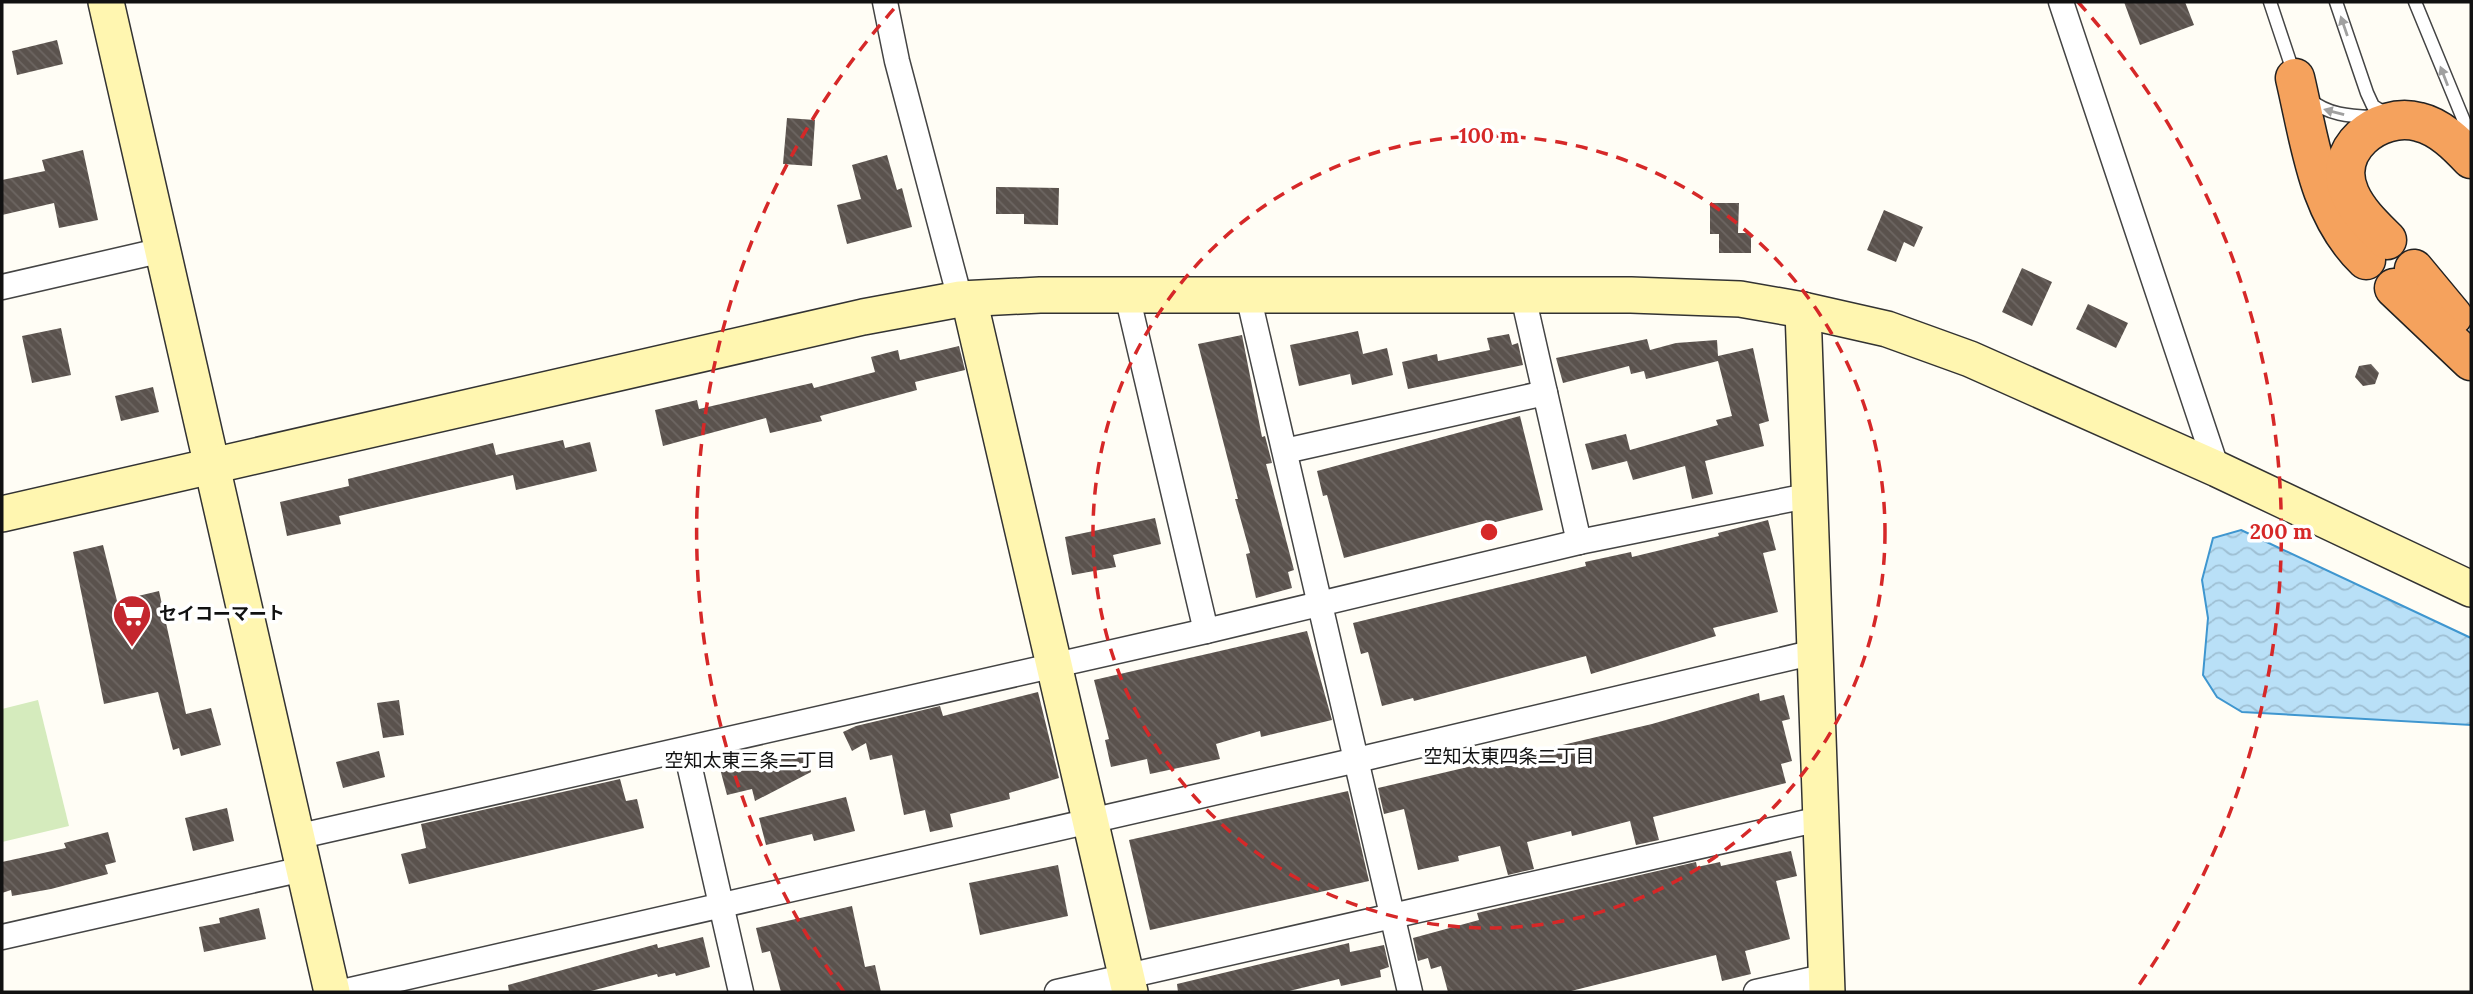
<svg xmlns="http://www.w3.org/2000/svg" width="2473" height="994" font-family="Lora,'Noto Sans JP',serif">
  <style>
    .park { fill: #d5ebbd }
    .water { fill: url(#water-waves); stroke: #3f96cf; stroke-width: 2 }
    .building { fill: url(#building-back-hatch) }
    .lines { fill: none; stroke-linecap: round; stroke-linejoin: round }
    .lane-casing { stroke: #444; stroke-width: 15 }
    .street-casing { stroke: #444; stroke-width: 27 }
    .secondary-casing { stroke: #333; stroke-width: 38 }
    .highway-casing { stroke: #222; stroke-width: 41 }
    .lane { stroke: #fff; stroke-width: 12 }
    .street { stroke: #fff; stroke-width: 24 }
    .secondary { stroke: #fff6b0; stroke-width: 35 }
    .highway { stroke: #f5a25d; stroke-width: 38 }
    .oneway { fill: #a0a0a0 }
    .ring { fill: none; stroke: #d62828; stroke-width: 3.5; stroke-dasharray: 12 9 }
    .labels { text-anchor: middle; stroke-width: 7; stroke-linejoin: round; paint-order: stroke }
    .poi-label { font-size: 18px; font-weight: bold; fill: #111; stroke: #fff; text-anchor: start }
    .neighbourhood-label { font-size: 19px; fill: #111; stroke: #fff }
    .centre { fill: #d62828; stroke: #fff; stroke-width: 3.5 }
    .ring-label { font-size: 21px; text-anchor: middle; font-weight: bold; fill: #d62828; stroke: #fff; stroke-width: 7; stroke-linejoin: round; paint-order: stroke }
  </style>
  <defs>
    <pattern id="water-waves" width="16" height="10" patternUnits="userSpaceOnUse" patternTransform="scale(1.75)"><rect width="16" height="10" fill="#b9e0f7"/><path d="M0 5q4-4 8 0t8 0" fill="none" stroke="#9ebfd3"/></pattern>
    <pattern id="building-back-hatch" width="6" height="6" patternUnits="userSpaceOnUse" patternTransform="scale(1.75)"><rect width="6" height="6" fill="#5a524d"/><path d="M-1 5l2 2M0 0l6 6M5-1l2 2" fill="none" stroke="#6d6662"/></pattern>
  </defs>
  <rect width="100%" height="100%" fill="#fffdf5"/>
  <polygon class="park" points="38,700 69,826 2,842 2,709"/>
  <polygon class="water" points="2241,530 2471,638 2471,725 2242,712 2217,697 2203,675 2208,618 2202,580 2213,538"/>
  <g class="building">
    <polygon points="2124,2 2185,2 2194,25 2140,45"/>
    <polygon points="57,40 63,64 17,75 12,51"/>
    <polygon points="787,118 815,120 812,166 783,164"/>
    <polygon points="83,150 98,220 59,228 54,203 2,215 2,180 45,171 42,160"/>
    <polygon points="887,155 897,190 902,188 912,227 847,244 837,205 861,199 852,165"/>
    <polygon points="996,187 1059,188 1058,225 1024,224 1024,214 996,214"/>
    <polygon points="1710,203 1739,203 1738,233 1751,233 1751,253 1719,253 1719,234 1710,234"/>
    <polygon points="1884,210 1923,227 1914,247 1904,242 1896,262 1867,250"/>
    <polygon points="2022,268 2052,282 2032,326 2002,312"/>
    <polygon points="2088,304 2128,323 2116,348 2076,329"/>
    <polygon points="61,328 71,375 32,383 22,336"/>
    <polygon points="1358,331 1363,354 1387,348 1393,375 1352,385 1350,374 1299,386 1290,345"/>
    <polygon points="1509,334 1512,345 1518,343 1523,365 1408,389 1402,362 1437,354 1438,361 1490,350 1487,338"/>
    <polygon points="1242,335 1262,437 1265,436 1272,463 1266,464 1294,570 1288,572 1292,588 1256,598 1246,554 1250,553 1235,499 1238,499 1198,344"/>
    <polygon points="1647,339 1650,350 1676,343 1717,340 1718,356 1753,348 1769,421 1759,424 1764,446 1705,461 1713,494 1692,499 1685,466 1633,480 1627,461 1592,470 1585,444 1626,434 1630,450 1718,425 1716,420 1732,416 1718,361 1646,379 1644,371 1631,374 1629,366 1563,383 1556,358"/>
    <polygon points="959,346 965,370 915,382 917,390 820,416 822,421 770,433 766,418 663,446 655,410 697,400 699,409 812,383 814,388 875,372 871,357 898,350 900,360"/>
    <polygon points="2371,364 2379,373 2375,384 2363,386 2355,377 2359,366"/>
    <polygon points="153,387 159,412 121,421 115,396"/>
    <polygon points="1520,416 1543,510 1488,524 1487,520 1344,558 1327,495 1323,496 1317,471"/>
    <polygon points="563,440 565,448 590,442 597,471 516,490 513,475 339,516 341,524 287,536 280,502 349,486 348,479 493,443 496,455"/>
    <polygon points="1155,518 1161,544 1113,555 1116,567 1072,575 1065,537"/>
    <polygon points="1768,520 1776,550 1763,553 1778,612 1713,628 1716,636 1591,674 1586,656 1414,701 1413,698 1382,706 1368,652 1361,654 1353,623 1586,566 1585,562 1631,552 1632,557 1719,536 1718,533"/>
    <polygon points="103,545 117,601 159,591 186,714 211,708 221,745 181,756 179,748 173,750 158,692 104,704 73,552"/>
    <polygon points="1307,631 1332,720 1261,737 1260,731 1216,744 1220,759 1150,774 1147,759 1111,767 1105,740 1109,739 1094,680"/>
    <polygon points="1038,692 1059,778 1009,793 1010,799 950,814 953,827 930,832 925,810 904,815 892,755 870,760 866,743 852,751 843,732 856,726 940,706 943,716"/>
    <polygon points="1759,693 1760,701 1784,695 1790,719 1782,721 1792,761 1781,764 1786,783 1653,817 1659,840 1636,845 1630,821 1572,836 1571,831 1527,842 1534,869 1508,875 1500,846 1458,856 1459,861 1418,870 1404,809 1384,814 1378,788 1652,724"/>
    <polygon points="399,700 404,735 383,738 377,703"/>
    <polygon points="379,751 385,777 343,788 336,762"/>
    <polygon points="769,752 771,761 807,753 811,772 755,801 752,789 727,795 719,765"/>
    <polygon points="620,779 626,801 637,799 644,828 409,884 401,854 426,848 421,824"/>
    <polygon points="1348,791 1369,881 1150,930 1129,840"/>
    <polygon points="846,797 855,831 814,841 812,834 766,845 759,818"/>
    <polygon points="227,808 234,841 193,851 185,818"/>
    <polygon points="108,832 116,862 105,865 108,874 51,889 12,896 11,890 2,893 2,862 66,848 64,843"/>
    <polygon points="1791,851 1797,876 1776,881 1790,939 1745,951 1751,974 1722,981 1716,955 1567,992 1448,992 1441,966 1431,969 1428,958 1418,961 1413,938 1479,920 1477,913 1696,862 1697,867 1720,862 1721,866"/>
    <polygon points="1058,865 1068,916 980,935 969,883"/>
    <polygon points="852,906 865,967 875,965 881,992 781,992 770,951 762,953 756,928"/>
    <polygon points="259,908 266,939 204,952 199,927 220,923 219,918"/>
    <polygon points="703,937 710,967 676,976 675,973 658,977 657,974 587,992 509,992 508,985 657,944 658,948"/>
    <polygon points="1349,943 1350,952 1384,945 1389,967 1380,970 1381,977 1341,986 1339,979 1285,992 1178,992 1177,984"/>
  </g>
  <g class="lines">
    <g class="lane-casing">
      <g id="lane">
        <polyline points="2270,2 2294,74"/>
        <polyline points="2336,2 2367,93 2373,106 2388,115"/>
        <polyline points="2415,2 2471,138"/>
        <path d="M2309 99C2328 115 2349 116 2373 117"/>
      </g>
    </g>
    <g class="street-casing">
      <g id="street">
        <polyline points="885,2 897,61 960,299"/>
        <polyline points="2061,2 2217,469"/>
        <polyline points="2,287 163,250"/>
        <polyline points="1127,295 1206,631"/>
        <polyline points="1248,295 1410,992"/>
        <polyline points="1523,296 1579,542"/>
        <polyline points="1285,451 1545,393"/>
        <polyline points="686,751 741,992"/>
        <polyline points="296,837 1206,631 1579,542 1807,496"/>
        <polyline points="2,937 303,869"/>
        <polyline points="342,992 1357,760 1815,652"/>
        <polyline points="1057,992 1820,819"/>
        <polyline points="1756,992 1827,976"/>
      </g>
    </g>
    <g class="secondary-casing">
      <g id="secondary">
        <polyline points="106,2 332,992"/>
        <polyline points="969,299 1130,992"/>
        <polyline points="1803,310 1827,992"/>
        <polyline points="2,514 863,317 960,299 1040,295 1631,295 1740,299 1803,310 1887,329 1970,359 2217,469 2471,589"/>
      </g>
    </g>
    <g class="highway-casing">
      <g id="highway">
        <path d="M2295 78C2310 141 2317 213 2366 260"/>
        <path d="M2387 240C2373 226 2358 212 2350 194 2330 150 2378 111 2419 122 2440 127 2457 144 2471 159"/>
        <polyline points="2414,269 2453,316"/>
        <polyline points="2394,288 2471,361"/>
      </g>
    </g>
    <use href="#lane" class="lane"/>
    <use href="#street" class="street"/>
    <use href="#secondary" class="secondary"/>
    <use href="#highway" class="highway"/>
  </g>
  <defs><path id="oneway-solid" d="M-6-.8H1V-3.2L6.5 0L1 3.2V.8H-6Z" transform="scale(1.75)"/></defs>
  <g class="oneway">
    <use href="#oneway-solid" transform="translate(2344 26) rotate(-109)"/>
    <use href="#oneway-solid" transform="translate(2444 76) rotate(-111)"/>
    <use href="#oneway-solid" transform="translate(2334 112) rotate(-165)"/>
  </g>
  <g class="ring">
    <circle cx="1489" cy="532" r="396"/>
    <path d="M844 992A792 792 0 0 1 900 2M2078 2A792 792 0 0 1 2134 992"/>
  </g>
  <defs>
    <g id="supermarket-pin" transform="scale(2.0125)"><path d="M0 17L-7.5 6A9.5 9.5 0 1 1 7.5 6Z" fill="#c4262e" stroke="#fff"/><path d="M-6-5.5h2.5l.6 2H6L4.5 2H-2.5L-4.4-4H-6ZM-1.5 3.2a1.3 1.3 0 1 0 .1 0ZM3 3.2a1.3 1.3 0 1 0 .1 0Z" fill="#fff"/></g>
  </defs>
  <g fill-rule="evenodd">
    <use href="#supermarket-pin" x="132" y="614"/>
  </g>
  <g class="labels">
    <g class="poi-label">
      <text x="159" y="620">セイコーマート</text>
    </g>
    <g class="neighbourhood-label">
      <text x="1509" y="763">空知太東四条二丁目</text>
      <text x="750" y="767">空知太東三条二丁目</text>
    </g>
  </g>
  <circle cx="1489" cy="532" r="10" class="centre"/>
  <g class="ring-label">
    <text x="1489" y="143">100 m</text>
    <text x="2281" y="539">200 m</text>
  </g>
  <rect width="2473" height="994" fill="none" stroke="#111111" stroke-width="7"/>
</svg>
